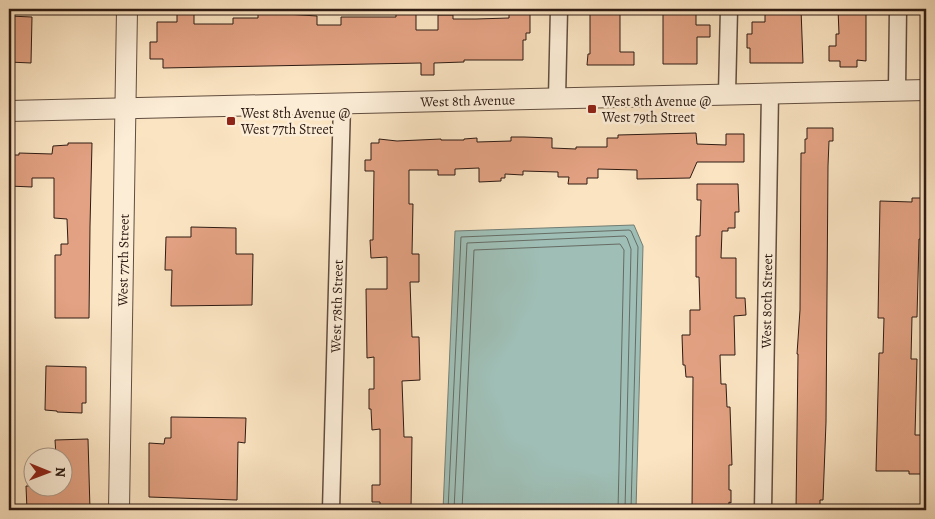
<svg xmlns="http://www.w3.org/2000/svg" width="935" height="519" font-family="Alegreya,serif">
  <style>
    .water { fill: #9fbeb5; stroke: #727d74 }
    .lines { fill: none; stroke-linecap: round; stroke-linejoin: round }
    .shore { stroke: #666c64; stroke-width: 1 }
    .building { fill: #e3a283; stroke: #2e1b13 }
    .minor-casing { stroke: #614d3f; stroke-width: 19 }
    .tertiary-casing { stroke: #614d3f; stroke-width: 22 }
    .minor { stroke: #fcedd7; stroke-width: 16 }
    .tertiary { stroke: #fcedd7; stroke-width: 20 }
    .poi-dot { fill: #8f2418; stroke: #fcedd7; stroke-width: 2 }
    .labels { text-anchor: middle; stroke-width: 5; stroke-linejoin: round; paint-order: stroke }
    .street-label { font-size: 14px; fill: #2e1b13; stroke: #fcedd7 }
    .poi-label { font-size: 14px; fill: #2e1b13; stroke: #fcedd7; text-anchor: start }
  </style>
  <rect width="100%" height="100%" fill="#fbe4c2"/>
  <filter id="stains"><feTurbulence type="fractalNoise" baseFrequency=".004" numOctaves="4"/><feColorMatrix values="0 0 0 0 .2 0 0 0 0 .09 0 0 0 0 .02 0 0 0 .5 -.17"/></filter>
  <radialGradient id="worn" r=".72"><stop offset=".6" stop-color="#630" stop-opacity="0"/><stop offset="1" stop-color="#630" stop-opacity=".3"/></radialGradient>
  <polygon class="water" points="634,225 643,246 636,510 443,510 455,231"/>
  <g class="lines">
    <g class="shore">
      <polyline points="448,510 461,237 629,230 631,231 638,247 631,510"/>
      <polyline points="454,510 467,243 625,236 627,238 631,249 625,510"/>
      <polyline points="462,510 474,250 620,244 624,250 618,510"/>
    </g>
  </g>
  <g class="building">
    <polygon points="590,9 620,9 620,52 634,52 634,65 587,65 588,54 590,54"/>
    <polygon points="663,9 696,9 696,25 710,25 710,37 697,37 697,64 663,64"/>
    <polygon points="765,9 801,9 803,63 750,63 750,48 747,48 747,34 752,34 752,22 765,22"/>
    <polygon points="838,9 866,9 866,61 857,60 857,67 840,67 840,61 829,61 829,46 836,46 836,34 839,34"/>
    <polygon points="396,11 416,11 416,30 438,30 438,15 453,15 453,19 476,19 509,18 509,14 530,14 530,33 526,33 526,40 523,40 523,60 464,60 464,62 434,63 434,75 421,75 421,63 163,68 163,59 150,59 150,42 157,42 157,22 177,22 177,12 194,12 194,24 233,24 233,18 258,18 258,14 286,14 317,16 317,25 341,25 341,17 396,17"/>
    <polygon points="9,16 32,17 31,63 9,62"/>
    <polygon points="807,128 833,128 833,141 829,141 828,166 826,422 823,500 820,500 820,510 796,510 798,354 797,354 800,310 801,153 805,153 805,139 807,139"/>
    <polygon points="696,133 697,144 726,145 726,134 744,134 744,162 697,162 690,178 637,179 637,170 598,169 598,178 587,178 587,184 568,184 569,177 558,177 558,172 523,171 523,175 505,174 505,178 501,178 501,181 479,182 479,168 455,169 455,175 438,175 438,170 409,170 409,204 413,204 412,254 419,254 419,282 410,282 412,337 419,337 420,380 402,381 404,437 412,437 411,510 380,510 380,502 372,502 372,485 380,485 380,429 372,430 371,409 369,409 369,389 374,389 374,357 367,358 366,289 387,289 387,257 371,258 370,240 373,240 374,171 365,171 365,160 371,160 371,143 379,143 379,139 397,141 441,139 441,140 464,140 464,139 477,138 477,142 511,141 511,137 524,137 552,138 552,148 576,149 576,147 607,147 607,138 618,138 618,135"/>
    <polygon points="68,143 92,143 90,226 89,318 55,318 55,255 61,255 61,244 68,244 67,219 54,218 54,178 32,178 32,187 9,186 9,155 19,155 19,153 52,154 53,146 68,145"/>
    <polygon points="697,184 738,184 739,212 735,212 735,228 728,228 728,231 722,231 721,258 736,258 736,298 745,298 746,315 734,316 735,355 720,355 721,384 726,384 727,407 730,407 732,465 729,465 729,490 731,490 731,503 729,502 729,510 692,510 693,377 686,377 685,365 683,365 682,335 690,335 690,310 700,310 699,277 696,277 696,236 700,236 701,200 697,200"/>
    <polygon points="912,198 926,198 926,239 919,239 917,317 912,317 911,359 917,359 915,435 926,435 926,474 909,474 909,471 876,471 879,353 883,353 884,318 878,318 880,201 912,202"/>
    <polygon points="191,227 236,228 236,254 253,254 252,305 171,306 172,270 165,270 166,237 191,237"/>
    <polygon points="46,366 86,367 86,403 82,403 82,413 57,412 57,411 45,410"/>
    <polygon points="171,417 246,418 245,443 238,442 237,500 149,497 149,443 164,444 165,438 171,438"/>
    <polygon points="88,439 90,510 27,510 26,486 62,486 62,456 56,456 55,440"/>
  </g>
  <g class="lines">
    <g class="minor-casing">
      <g id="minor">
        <polyline points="897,90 898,9"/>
        <polyline points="727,94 729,9"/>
        <polyline points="557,98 559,9"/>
        <path id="s1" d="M331 510 342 104"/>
        <path id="s2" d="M763 510 770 93"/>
      </g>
    </g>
    <g class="tertiary-casing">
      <g id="tertiary">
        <path id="s3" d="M9 111 926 90"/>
        <path id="s4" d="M119 510 127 9"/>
      </g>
    </g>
    <use href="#minor" class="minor"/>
    <use href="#tertiary" class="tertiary"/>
  </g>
  <g class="poi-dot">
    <rect x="587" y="104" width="10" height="10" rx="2.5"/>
    <rect x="226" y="116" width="10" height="10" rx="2.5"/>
  </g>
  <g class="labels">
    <g class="street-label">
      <text dy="5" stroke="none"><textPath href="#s3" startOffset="459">West 8th Avenue</textPath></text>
      <text dy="5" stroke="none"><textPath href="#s4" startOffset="250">West 77th Street</textPath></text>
      <text dy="5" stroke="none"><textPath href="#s2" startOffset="209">West 80th Street</textPath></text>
      <text dy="5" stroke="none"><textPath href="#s1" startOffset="204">West 78th Street</textPath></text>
    </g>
    <g class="poi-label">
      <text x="602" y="106">West 8th Avenue @<tspan x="602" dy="16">West 79th Street</tspan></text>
      <text x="241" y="118">West 8th Avenue @<tspan x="241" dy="16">West 77th Street</tspan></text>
    </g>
  </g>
  <rect width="935" height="519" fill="none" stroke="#fbe4c2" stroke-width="30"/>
  <rect x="10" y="10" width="915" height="499" fill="none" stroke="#2e1b13" stroke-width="2.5"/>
  <rect x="15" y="15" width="905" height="489" fill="none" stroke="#2e1b13"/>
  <g transform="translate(48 472) rotate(91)"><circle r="24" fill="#fcedd7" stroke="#aa9989"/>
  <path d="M0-4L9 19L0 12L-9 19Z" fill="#8f2418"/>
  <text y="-8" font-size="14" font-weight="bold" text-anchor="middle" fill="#2e1b13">N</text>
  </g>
  <rect width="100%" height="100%" filter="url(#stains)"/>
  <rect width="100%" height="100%" fill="url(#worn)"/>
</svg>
